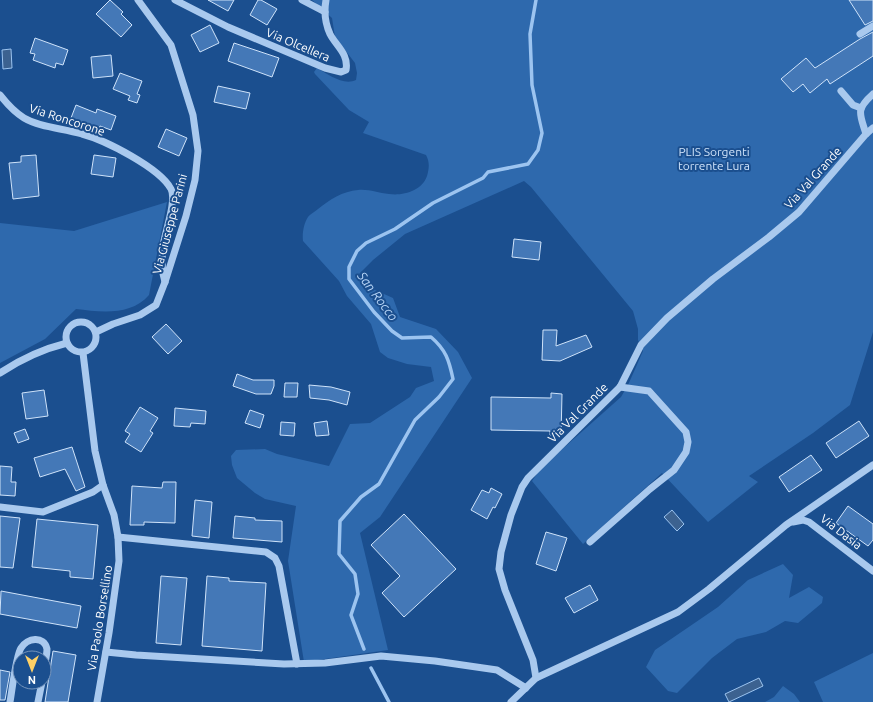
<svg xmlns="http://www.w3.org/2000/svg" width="873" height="702" font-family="Ubuntu,sans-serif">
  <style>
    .green { fill: #2e69ad }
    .water { fill: #3c6290; stroke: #9cc4f0 }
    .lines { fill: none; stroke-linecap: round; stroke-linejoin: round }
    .stream { stroke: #9cc4f0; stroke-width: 3.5 }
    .building { fill: #4478b7; stroke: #cfe3fa }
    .minor { stroke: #a9c9ee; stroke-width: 7 }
    .labels { text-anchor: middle; stroke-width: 4; stroke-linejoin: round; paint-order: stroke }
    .street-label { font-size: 12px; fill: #fff; stroke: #1b4f8f }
    .park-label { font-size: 12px; fill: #cfe3fa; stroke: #1b4f8f }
    .water-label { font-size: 13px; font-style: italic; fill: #b5d3f5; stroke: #1b4f8f }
  </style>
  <rect width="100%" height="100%" fill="#1b4f8f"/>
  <g class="green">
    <path d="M312 0H873V332L850 405 813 433 749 476 758 482 708 522 662 473 583 544 532 481 541 468 621 397 628 385 643 351 638 340V329L633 311 531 187 524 181 405 234 373 260 359 274 366 286 393 298 400 317 436 329 458 352 472 378 380 517 360 533 388 650 304 662 288 561 296 506 265 499 255 493 237 478 232 465 231 456 236 450 265 449 277 454 329 466 350 424 370 423 410 397 416 388 434 381 431 367 407 364 388 358 380 352 371 324 347 296 339 281 303 241C302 233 304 223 308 217 310 214 315 212 318 209 329 200 343 191 358 190 369 189 378 193 389 194 403 196 422 191 427 176 429 169 430 162 426 155L363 133 369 122 349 110 315 74 314 72 317 68C328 74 343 86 356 80L357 73 355 63 335 37 332 18Z"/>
    <path d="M167 202 149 295C131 316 101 312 76 309L45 339 0 363V223L74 231Z"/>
    <polygon points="783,564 793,575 789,598 809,587 823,597 822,603 798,623 785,621 766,632 737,639 712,658 677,693 668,691 646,667 655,650 718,607 748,580"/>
    <polygon points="873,653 873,702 823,702 814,682"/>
    <polygon points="783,686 794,694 800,702 765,702 774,697"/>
  </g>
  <g class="water">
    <polygon points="11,49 12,68 3,69 2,50"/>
    <polygon points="672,510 684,524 677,531 664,517"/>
    <polygon points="759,678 763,686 729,702 725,694"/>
  </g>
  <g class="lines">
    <g class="stream">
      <path d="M364 649 351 615 358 594 355 574 339 554 340 521 361 497 379 484 415 420 439 397 453 379C449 360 446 350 431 337L402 338 392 331 374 312 349 279V267L357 251 366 243 395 229 433 203 483 178 488 172 528 164 538 150 542 133 532 85 530 34 536 0"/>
      <polyline points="371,668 389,702"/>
    </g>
  </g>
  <g class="building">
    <polygon points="110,0 123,12 121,14 132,25 121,37 96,14"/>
    <polygon points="208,0 234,0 228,11"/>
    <polygon points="258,0 261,0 277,9 267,25 250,15"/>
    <polygon points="849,0 873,0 873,21 865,25"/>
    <polygon points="210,25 219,43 200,52 191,35"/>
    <polygon points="873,32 873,56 830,84 827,79 810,93 803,84 793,92 781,79 806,58 815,68 860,39"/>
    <polygon points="35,38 68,50 63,65 56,63 55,68 33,60 35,54 30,53"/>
    <polygon points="234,43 279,58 272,77 228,61"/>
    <polygon points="111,55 113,76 93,78 91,57"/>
    <polygon points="120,73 142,81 137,94 140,95 137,103 128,100 130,96 113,89"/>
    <polygon points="218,86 250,93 246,109 214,102"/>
    <polygon points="76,105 96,113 97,109 116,116 111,130 100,126 99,128 71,118"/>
    <polygon points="166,129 187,138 179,156 158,147"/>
    <polygon points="36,155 39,196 13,199 9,163 21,162 21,156"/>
    <polygon points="94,155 116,158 113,177 91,174"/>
    <polygon points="514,239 541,242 539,260 512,257"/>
    <polygon points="166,324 182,341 168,354 152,337"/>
    <polygon points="543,330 557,330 556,346 586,335 592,347 560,361 542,360"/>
    <polygon points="237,374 253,380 274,380 274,386 271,394 256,394 233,386"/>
    <polygon points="285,383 298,383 297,397 284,397"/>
    <polygon points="309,385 331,387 350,392 347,405 329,400 310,398"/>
    <polygon points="44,390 48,416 26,419 22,393"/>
    <polygon points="551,393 562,394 561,436 550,435 550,431 491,430 491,397 551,398"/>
    <polygon points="140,407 158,418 150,431 153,433 141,452 125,442 130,434 125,431"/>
    <polygon points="175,408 206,411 205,424 191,423 190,427 174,426"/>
    <polygon points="250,410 264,415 260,428 245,423"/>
    <polygon points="327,421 329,435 316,436 314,423"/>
    <polygon points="859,421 869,436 836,458 826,443"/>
    <polygon points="281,422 295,423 294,436 280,435"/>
    <polygon points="25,429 29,439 18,443 14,433"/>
    <polygon points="72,447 85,487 76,491 65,469 40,477 34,458"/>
    <polygon points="811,455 822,470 789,492 779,477"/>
    <polygon points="0,466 12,467 11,482 16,482 15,496 0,495"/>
    <polygon points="163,482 176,482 175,523 144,522 144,525 130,525 132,486 162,488"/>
    <polygon points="491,488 502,494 495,508 493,507 487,519 471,510 482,490 489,493"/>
    <polygon points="195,500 212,502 209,538 192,536"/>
    <polygon points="848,506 873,524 873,540 868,546 836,523"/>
    <polygon points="404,514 456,569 404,617 382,593 400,576 371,545"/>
    <polygon points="0,516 20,518 13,568 0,567"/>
    <polygon points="235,516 255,518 255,520 282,521 282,542 233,538"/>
    <polygon points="37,519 98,525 93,579 70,577 70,571 32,567"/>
    <polygon points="546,532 567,538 556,571 536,564"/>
    <polygon points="161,576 187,578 181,645 156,643"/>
    <polygon points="207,576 229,578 229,581 266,583 262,651 202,646"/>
    <polygon points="590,585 598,600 574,613 565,598"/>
    <polygon points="1,591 81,606 77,628 0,614"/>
    <polygon points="53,651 76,655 68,702 45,702"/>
    <polygon points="0,670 10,672 5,700 0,700"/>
  </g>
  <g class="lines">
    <g class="minor">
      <path d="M175 0 228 27 325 68 341 72 346 70C349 54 336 46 330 34 325 23 324 11 326 0"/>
      <polyline points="302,0 325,12"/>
      <polyline points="860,34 873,26"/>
      <polyline points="841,91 853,105 861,108"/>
      <path d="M0 95C7 104 14 112 24 118 41 128 63 128 82 134 105 140 160 168 171 189 177 200 165 232 163 246 162 258 161 270 165 282"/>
      <path d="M866 134C860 114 855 110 873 94"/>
      <circle cx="81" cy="337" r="15"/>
      <polyline points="96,332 113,324 140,315 156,305 165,282 186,216 195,180 198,151 193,115 171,45 138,0"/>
      <polyline points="83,353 95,451 103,485 114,515 118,537 119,561 109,633 97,702"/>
      <path d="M0 373C21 359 43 349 67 343"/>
      <polyline points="0,507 43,512 93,492 103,485"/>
      <polyline points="793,522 803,520 809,522 873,571"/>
      <polyline points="118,537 266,552 275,558 279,566 297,664"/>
      <polyline points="590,542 650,489 674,470 686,452 688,442 686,432 649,391 620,387"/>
      <polyline points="106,652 136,655 284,664 325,663 381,656 435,661 497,670 526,688"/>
      <polyline points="536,678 533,660 505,590 499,569 501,552 511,515 522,487 528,478 620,387 641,345 667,318 713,279 769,237 799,212 866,134 873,128"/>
      <path d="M10 702C12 691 16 655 21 648 27 638 44 635 47 649 47 655 45 662 44 668"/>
      <polyline points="38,702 42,682"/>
      <polyline points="511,702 536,678 678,612 709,589 786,525 873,465"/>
    </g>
  </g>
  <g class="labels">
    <g class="street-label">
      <text transform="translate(298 45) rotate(23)" y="4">Via Olcellera</text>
      <text transform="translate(67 120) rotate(18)" y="4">Via Roncorone</text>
      <text transform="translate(813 178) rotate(-48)" y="4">Via Val Grande</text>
      <text transform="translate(170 224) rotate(-75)" y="4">Via Giuseppe Parini</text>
      <text transform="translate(578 413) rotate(-45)" y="4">Via Val Grande</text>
      <text transform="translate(841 532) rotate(38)" y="4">Via Dasia</text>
      <text transform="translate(100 618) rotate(-81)" y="4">Via Paolo Borsellino</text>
    </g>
    <g class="park-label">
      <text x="714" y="156">PLIS Sorgenti<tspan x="714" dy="14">torrente Lura</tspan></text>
    </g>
    <g class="water-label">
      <text transform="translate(378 296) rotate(53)" y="5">San Rocco</text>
    </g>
  </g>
  <g transform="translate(32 670) rotate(180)"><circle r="19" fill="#1b4f8f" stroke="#7695bc"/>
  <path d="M0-3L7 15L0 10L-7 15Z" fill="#ffd166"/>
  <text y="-6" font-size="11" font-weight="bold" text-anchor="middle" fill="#ffffff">N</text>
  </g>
</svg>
